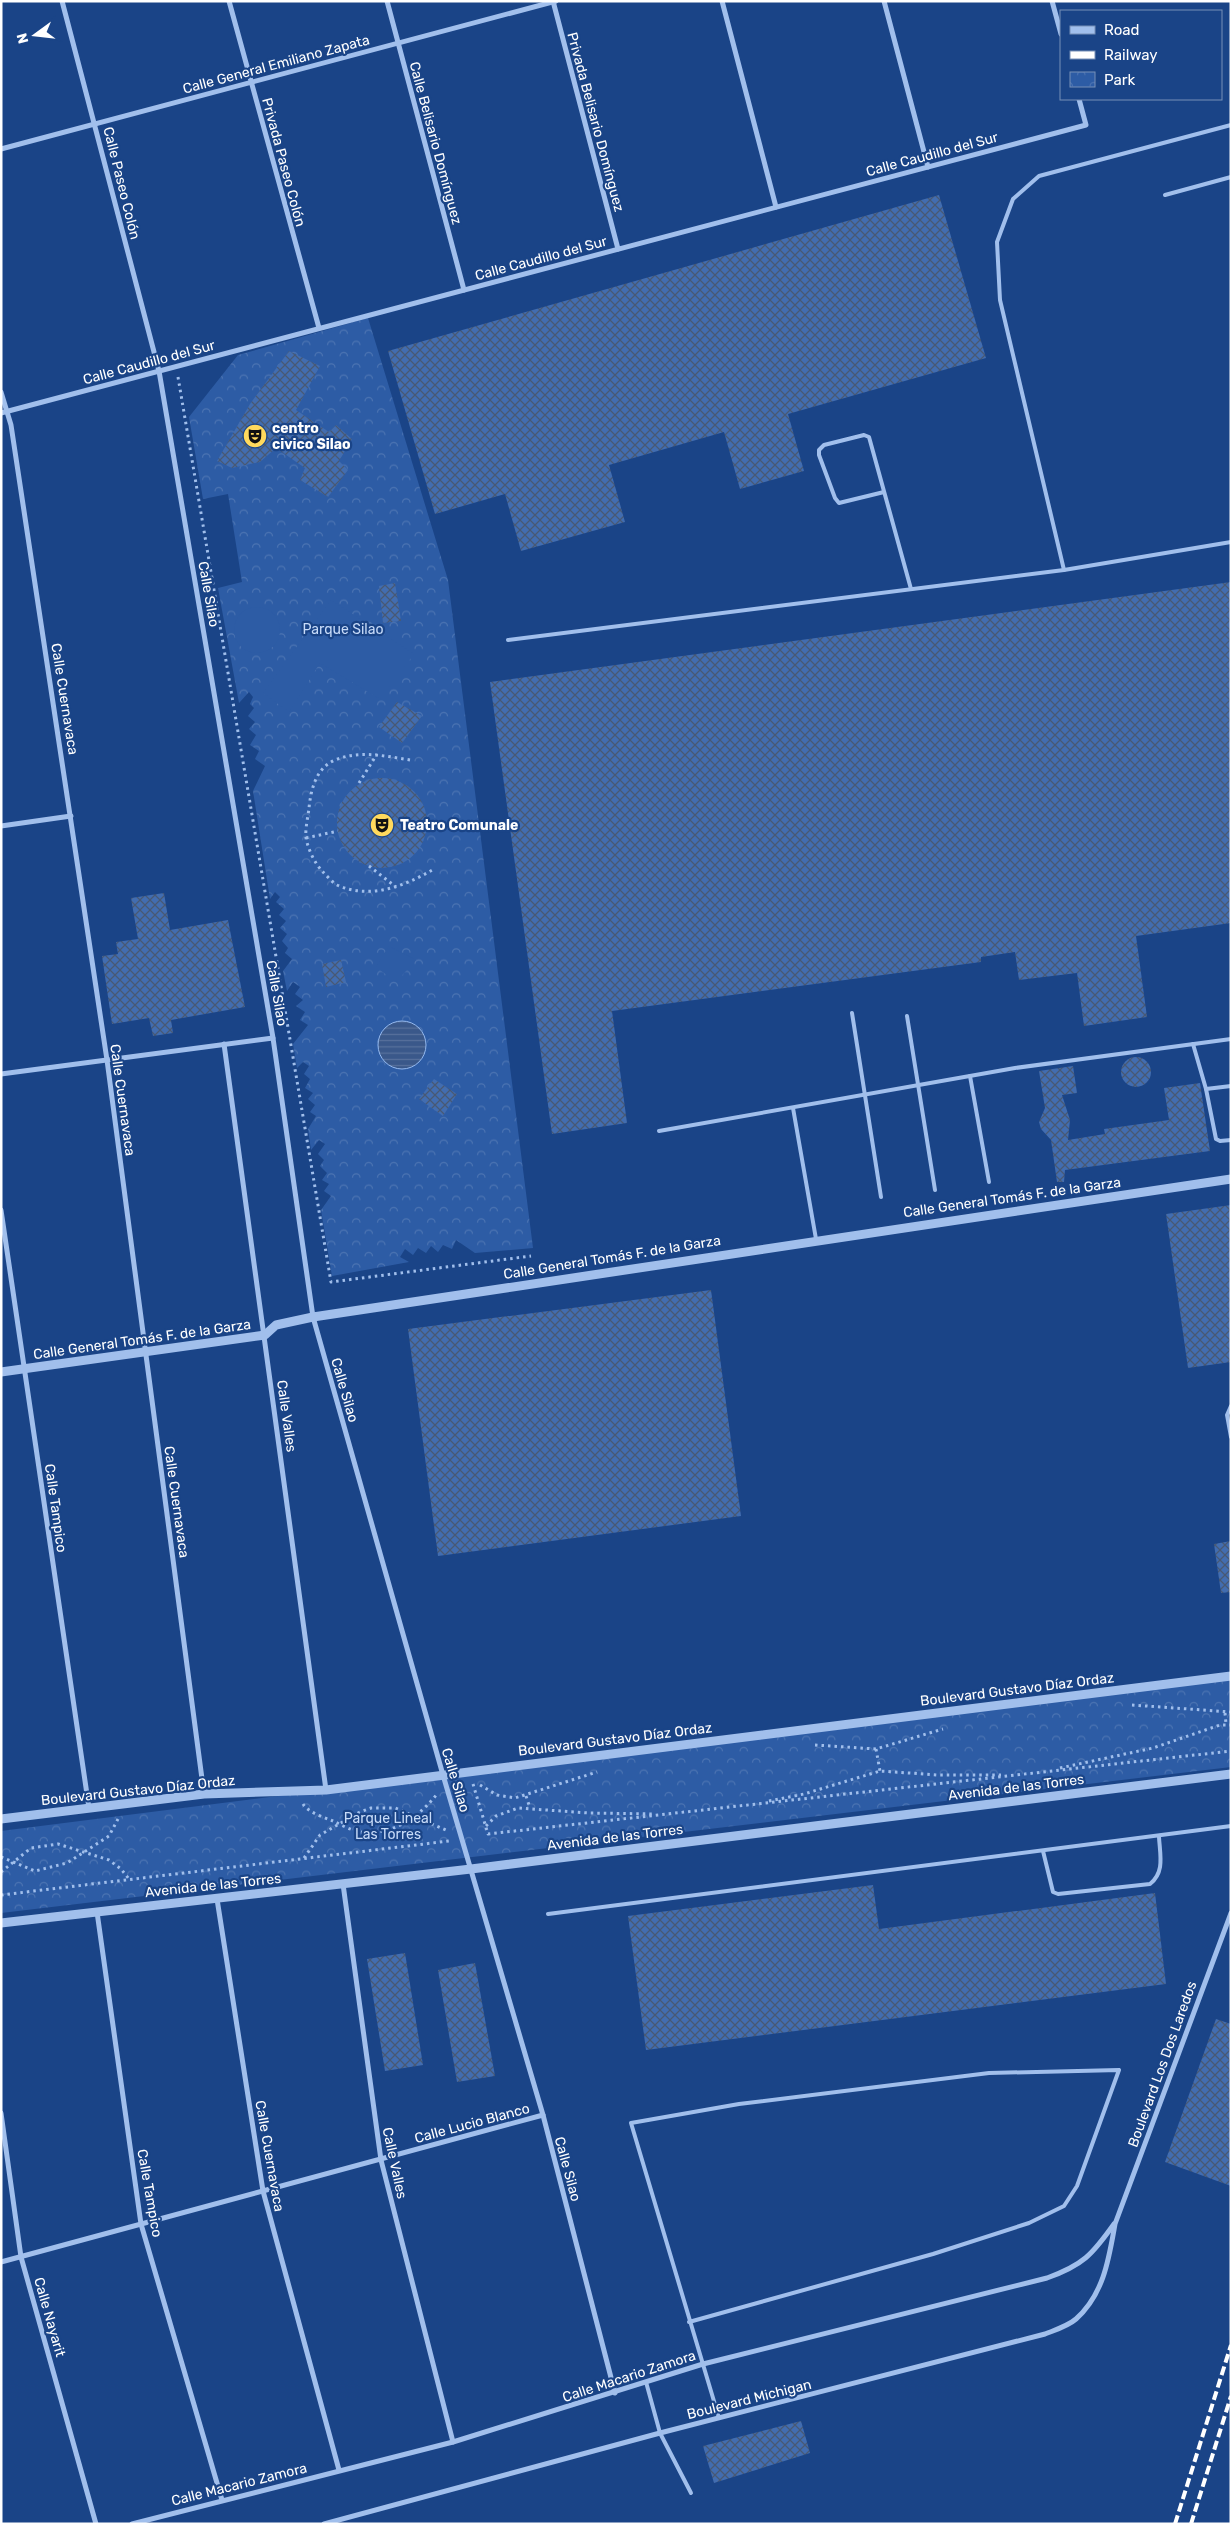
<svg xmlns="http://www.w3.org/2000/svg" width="1232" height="2525" font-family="Rubik,sans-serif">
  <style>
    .park { fill: url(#park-crowns) }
    .garden { fill: #2d5ca5 }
    .water { fill: url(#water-rules); stroke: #94b9ef }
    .building { fill: url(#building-cross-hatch) }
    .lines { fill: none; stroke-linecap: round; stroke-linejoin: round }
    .path { stroke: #a1bfec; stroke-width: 3; stroke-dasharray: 2.5 4; stroke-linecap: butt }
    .service { stroke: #a1bfec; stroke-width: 4 }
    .minor { stroke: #a1bfec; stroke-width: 5 }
    .tertiary { stroke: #a1bfec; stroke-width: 9 }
    .rail { stroke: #fff; stroke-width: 4; stroke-dasharray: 9 4; stroke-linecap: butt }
    .labels { text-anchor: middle; stroke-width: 4.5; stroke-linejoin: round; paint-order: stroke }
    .street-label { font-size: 14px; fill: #fff; stroke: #1a4487 }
    .poi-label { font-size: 14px; font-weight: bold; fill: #fff; stroke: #1a4487; text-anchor: start }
    .park-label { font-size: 14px; fill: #c7dbf9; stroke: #1a4487 }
  </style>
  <defs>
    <pattern id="park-crowns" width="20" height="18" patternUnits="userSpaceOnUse" patternTransform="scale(1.25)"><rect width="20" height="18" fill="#2d5ca5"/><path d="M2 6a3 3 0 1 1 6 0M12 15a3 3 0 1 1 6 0" fill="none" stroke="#4c74b2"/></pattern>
    <pattern id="water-rules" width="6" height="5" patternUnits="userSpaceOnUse" patternTransform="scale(1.25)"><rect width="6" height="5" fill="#3a588a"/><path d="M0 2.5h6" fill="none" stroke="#58719c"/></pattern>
    <pattern id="building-cross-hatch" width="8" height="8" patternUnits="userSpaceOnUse" patternTransform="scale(1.25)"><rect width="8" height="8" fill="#426db0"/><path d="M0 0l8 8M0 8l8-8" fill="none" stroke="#485974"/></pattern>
  </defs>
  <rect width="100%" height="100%" fill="#1a4487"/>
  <g class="park">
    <polygon points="368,318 448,580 533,1248 475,1253 456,1240 452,1249 443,1245 438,1252 431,1246 426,1253 418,1248 413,1255 405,1249 400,1257 409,1262 332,1276 321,1210 331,1196 324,1191 329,1184 322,1180 327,1173 320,1166 324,1160 318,1154 325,1144 319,1140 311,1150 308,1129 316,1116 310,1112 315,1105 308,1099 313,1093 305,1088 310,1079 304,1074 309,1066 303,1062 297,1068 293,1044 308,1025 300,1020 305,1012 296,1006 303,1000 295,994 300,987 293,982 287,991 283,971 292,959 285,953 288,948 282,941 287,934 280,928 286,921 279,915 284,909 276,902 280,897 275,892 270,899 253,791 265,766 255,759 259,751 250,745 256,735 249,729 255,722 248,716 254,708 250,704 253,697 249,692 239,703 218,588 242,582 228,494 203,499 189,417 238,355"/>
    <polygon points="1231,1676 1231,1767 1,1913 1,1831"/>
  </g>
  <g class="garden">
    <polygon points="331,600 414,654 380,699 320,663 289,712 263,693"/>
    <circle cx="257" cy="630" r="23"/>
    <polygon points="389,946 416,960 396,982 376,967"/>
  </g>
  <circle class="water" cx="402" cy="1045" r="24"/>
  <g class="building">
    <polygon points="939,195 986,358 788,414 804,471 740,489 724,432 609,465 625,522 521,551 505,494 435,514 388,351"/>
    <polygon points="289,351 320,366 296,410 329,432 336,425 352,439 339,461 348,470 328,497 300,480 305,468 276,448 260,462 232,468 217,461 250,404"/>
    <polygon points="1231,582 1231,923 1136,936 1147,1017 1084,1026 1077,973 1019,980 1015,952 981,957 981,962 612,1011 627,1123 552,1134 490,682"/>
    <polygon points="395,583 401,621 383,623 379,586"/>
    <polygon points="397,702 422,716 402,743 379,727"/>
    <circle cx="382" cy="823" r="45"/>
    <polygon points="164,893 170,930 228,920 245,1007 171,1020 173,1033 153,1036 149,1018 112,1024 102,956 118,954 116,942 138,939 131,898"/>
    <polygon points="341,960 346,982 326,987 322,964"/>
    <circle cx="1136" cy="1072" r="15"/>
    <polygon points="1073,1066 1077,1093 1062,1095 1070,1120 1068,1140 1105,1134 1104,1129 1169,1120 1164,1088 1200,1083 1210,1151 1065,1170 1064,1182 1057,1182 1051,1140 1041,1129 1039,1122 1045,1108 1039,1071"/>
    <polygon points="434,1079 457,1094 443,1116 419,1099"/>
    <polygon points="1231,1205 1231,1362 1188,1368 1166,1214"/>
    <polygon points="711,1290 741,1516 438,1556 408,1329"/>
    <polygon points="1231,1541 1231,1592 1221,1593 1214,1544"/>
    <polygon points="873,1885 879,1929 1155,1893 1166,1984 646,2050 628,1916"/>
    <polygon points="405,1953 423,2065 385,2071 367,1959"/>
    <polygon points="475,1963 495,2076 457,2082 438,1970"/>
    <polygon points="1216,2019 1231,2024 1231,2186 1165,2162"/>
    <polygon points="801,2421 810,2453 714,2483 703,2446"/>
  </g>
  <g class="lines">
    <g class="path">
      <polyline points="178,377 331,1282 531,1256"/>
      <path d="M410 760C385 756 359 750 335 760 316 768 311 789 309 808 308 817 305 829 306 838 308 849 315 864 323 872 327 876 332 882 337 885 370 900 405 886 434 869"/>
      <polyline points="359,783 377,754"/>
      <polyline points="306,838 338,831"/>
      <polyline points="369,866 396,887"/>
      <polyline points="1132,1705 1231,1712"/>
      <polyline points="1225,1713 1226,1724"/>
      <polyline points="815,1745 876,1749 943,1729"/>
      <polyline points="876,1749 880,1771"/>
      <polyline points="1060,1768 1153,1748 1220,1725 1231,1725"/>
      <polyline points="473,1784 488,1834 1231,1751"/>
      <polyline points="480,1785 497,1795 515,1798 597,1772"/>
      <polyline points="526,1796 530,1808"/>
      <polyline points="769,1801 804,1794 880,1771 938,1775 1001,1775"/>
      <path d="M303 1804C309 1813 323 1817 333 1821 342 1825 352 1831 361 1832 392 1836 419 1817 437 1794"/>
      <polyline points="486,1826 496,1816 518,1808 589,1813 655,1814"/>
      <polyline points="1,1857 35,1871 67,1863 109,1836 118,1819"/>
      <polyline points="304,1858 320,1835 360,1812 371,1808 395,1808 446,1830"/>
      <polyline points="1,1872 31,1848 58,1844 109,1860 121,1869 129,1879"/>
      <polyline points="1,1895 449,1841"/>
    </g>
    <g class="service">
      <polyline points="1165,195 1231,177"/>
      <polyline points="884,492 839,503 835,498 819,455 819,450 824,445 864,435 869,437 911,589"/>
      <polyline points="1064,570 1000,300 997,242 1013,199 1039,176 1231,125"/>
      <polyline points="508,640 1064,570 1231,542"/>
      <polyline points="852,1013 881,1197"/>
      <polyline points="907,1016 935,1190"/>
      <polyline points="1193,1044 1206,1089 1216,1139 1220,1141 1231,1140"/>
      <polyline points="970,1076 989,1182"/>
      <polyline points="1206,1089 1231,1086"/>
      <polyline points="793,1108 816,1239"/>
      <polyline points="659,1131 1015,1068 1231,1039"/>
      <polyline points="1231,1406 1227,1415 1231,1437"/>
      <path d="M1043 1851 1053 1892 1058 1894 1150 1884C1165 1872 1160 1855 1159 1837"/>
      <polyline points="548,1914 1231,1826"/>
      <polyline points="689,2322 933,2254 1029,2223 1064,2206 1077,2186 1119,2070 989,2073 739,2104 631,2123 719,2418"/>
      <polyline points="646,2382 660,2433 691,2493"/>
    </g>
    <g class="minor">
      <polyline points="62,1 159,371 273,1038 313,1317 443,1775 543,2115 615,2393"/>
      <polyline points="229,1 319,328"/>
      <polyline points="387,1 464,290"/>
      <polyline points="553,1 618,249"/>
      <polyline points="722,1 776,207"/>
      <polyline points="884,1 928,167"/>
      <polyline points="1052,1 1061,34"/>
      <polyline points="1,149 556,1"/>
      <polyline points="1,392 11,425 107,1060 204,1794"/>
      <polyline points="1,413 1086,125 1079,99"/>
      <polyline points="1,826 71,816"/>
      <polyline points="224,1044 326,1790"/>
      <polyline points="1,1074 273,1038"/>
      <polyline points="1,1210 89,1808"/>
      <polyline points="343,1884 381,2160 453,2442"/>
      <polyline points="217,1899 263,2191 339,2470"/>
      <polyline points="97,1912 141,2224 222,2500"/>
      <polyline points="1,2113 21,2257 96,2524"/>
      <polyline points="1,2262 543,2115"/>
      <path d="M132 2524 453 2442 703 2364 1047 2278C1083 2265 1092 2255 1114 2224"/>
      <path d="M324 2524 660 2433 1045 2334C1055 2330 1068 2326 1076 2319 1104 2294 1109 2258 1115 2224L1231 1913"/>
    </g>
    <g class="tertiary">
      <polyline points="1,1372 265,1335 276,1325 313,1317 1231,1179"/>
      <polyline points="1,1819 204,1794 326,1790 1231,1676"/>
      <polyline points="1,1923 471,1869 1231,1774"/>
    </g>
    <g class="rail">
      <polyline points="1175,2524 1231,2345"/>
      <polyline points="1191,2524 1231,2396"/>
    </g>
  </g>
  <defs>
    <g id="theatre-disc" transform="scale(1.25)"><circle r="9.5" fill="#ffd95d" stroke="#1a4487"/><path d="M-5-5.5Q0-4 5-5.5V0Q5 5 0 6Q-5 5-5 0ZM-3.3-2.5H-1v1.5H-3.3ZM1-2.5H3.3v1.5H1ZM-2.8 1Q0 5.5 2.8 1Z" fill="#111"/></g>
  </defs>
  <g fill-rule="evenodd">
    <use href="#theatre-disc" x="255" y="436"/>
    <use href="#theatre-disc" x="382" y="825"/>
  </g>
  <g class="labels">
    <g class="street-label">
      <text transform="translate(276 64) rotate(-15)" y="5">Calle General Emiliano Zapata</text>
      <text transform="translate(596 122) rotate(75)" y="5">Privada Belisario Domínguez</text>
      <text transform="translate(436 143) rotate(75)" y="5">Calle Belisario Domínguez</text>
      <text transform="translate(932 154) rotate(-15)" y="5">Calle Caudillo del Sur</text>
      <text transform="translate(284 162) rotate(75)" y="5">Privada Paseo Colón</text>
      <text transform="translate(122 183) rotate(76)" y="5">Calle Paseo Colón</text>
      <text transform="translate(541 258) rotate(-15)" y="5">Calle Caudillo del Sur</text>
      <text transform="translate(149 362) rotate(-15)" y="5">Calle Caudillo del Sur</text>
      <text transform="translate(209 594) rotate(80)" y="5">Calle Silao</text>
      <text transform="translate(65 699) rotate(81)" y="5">Calle Cuernavaca</text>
      <text transform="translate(277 993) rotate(80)" y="5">Calle Silao</text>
      <text transform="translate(123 1100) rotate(82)" y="5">Calle Cuernavaca</text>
      <text transform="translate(1012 1197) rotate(-8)" y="5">Calle General Tomás F. de la Garza</text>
      <text transform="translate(612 1257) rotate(-9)" y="5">Calle General Tomás F. de la Garza</text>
      <text transform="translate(142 1339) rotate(-8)" y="5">Calle General Tomás F. de la Garza</text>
      <text transform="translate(345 1390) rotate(74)" y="5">Calle Silao</text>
      <text transform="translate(287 1416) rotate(82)" y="5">Calle Valles</text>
      <text transform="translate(177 1502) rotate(82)" y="5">Calle Cuernavaca</text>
      <text transform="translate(56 1508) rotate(82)" y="5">Calle Tampico</text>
      <text transform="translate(1017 1689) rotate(-7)" y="5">Boulevard Gustavo Díaz Ordaz</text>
      <text transform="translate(615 1739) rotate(-7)" y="5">Boulevard Gustavo Díaz Ordaz</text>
      <text transform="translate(456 1780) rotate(73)" y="5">Calle Silao</text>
      <text transform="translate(1016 1787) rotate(-7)" y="5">Avenida de las Torres</text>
      <text transform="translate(138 1790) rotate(-6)" y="5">Boulevard Gustavo Díaz Ordaz</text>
      <text transform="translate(615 1837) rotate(-7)" y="5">Avenida de las Torres</text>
      <text transform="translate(213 1885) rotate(-6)" y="5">Avenida de las Torres</text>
      <text transform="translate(1162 2064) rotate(-70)" y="5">Boulevard Los Dos Laredos</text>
      <text transform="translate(472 2123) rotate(-15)" y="5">Calle Lucio Blanco</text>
      <text transform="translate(270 2156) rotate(80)" y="5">Calle Cuernavaca</text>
      <text transform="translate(395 2163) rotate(78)" y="5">Calle Valles</text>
      <text transform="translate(568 2169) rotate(75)" y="5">Calle Silao</text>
      <text transform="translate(150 2193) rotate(80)" y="5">Calle Tampico</text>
      <text transform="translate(50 2317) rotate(74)" y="5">Calle Nayarit</text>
      <text transform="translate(629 2376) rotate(-18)" y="5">Calle Macario Zamora</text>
      <text transform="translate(749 2399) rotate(-14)" y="5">Boulevard Michigan</text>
      <text transform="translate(239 2484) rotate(-14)" y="5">Calle Macario Zamora</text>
    </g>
    <g class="poi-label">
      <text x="272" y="433">centro<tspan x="272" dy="16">civico Silao</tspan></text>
      <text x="400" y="830">Teatro Comunale</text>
    </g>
    <g class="park-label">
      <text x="343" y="634">Parque Silao</text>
      <text x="388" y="1823">Parque Lineal<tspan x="388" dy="16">Las Torres</tspan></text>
    </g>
  </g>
  <rect width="1232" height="2525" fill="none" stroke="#ffffff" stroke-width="5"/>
  <rect x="1060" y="10" width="162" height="90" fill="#1a4487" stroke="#768fb7"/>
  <rect x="1070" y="26" width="25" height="8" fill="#a1bfec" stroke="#768fb7"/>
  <text x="1104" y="35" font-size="15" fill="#ffffff">Road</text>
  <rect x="1070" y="51" width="25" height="8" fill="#ffffff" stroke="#768fb7"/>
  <text x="1104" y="60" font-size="15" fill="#ffffff">Railway</text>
  <rect x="1070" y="72" width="25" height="15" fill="url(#park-crowns)" stroke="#768fb7"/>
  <text x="1104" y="85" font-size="15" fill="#ffffff">Park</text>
  <g transform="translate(35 35) rotate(255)" stroke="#1a4487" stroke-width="4" paint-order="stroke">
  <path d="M0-4L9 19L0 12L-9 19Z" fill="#ffffff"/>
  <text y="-8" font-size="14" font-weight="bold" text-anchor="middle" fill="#ffffff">N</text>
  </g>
</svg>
